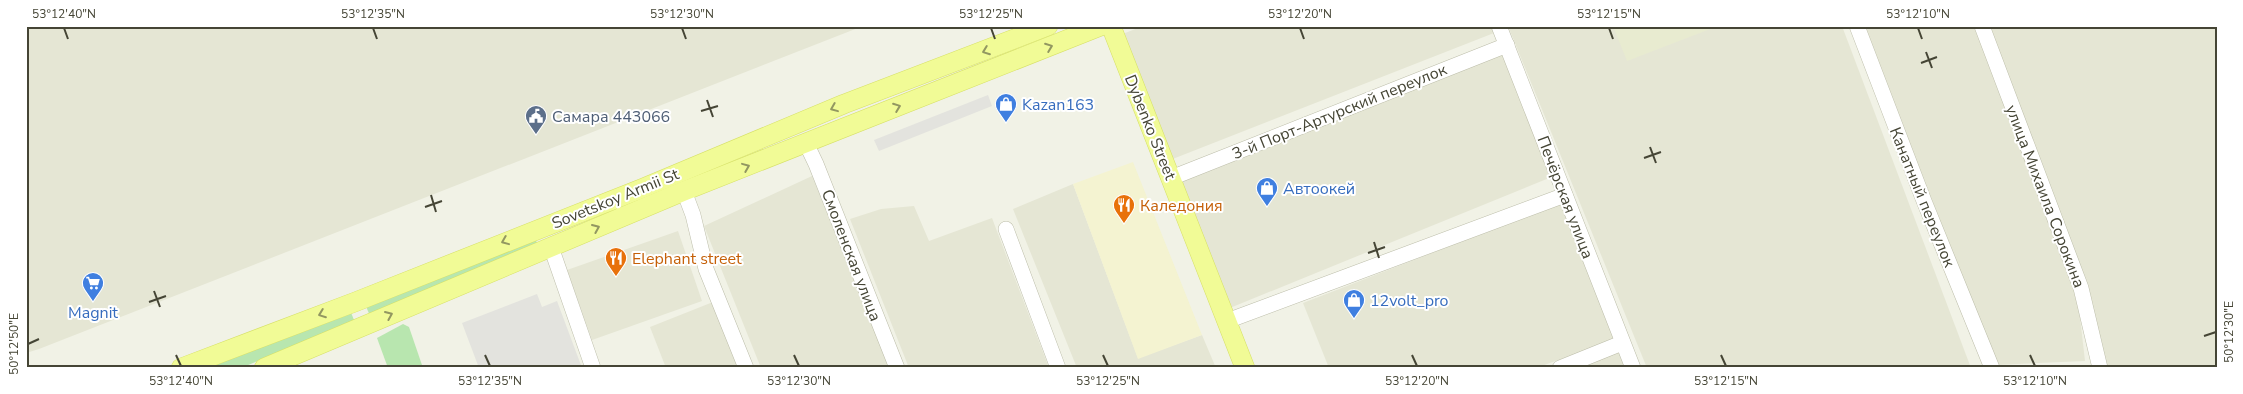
<svg xmlns="http://www.w3.org/2000/svg" width="2243" height="394" font-family="'Nunito Sans',sans-serif">
  <style>
    .residential { fill: #e5e6d4 }
    .commercial { fill: #f4f3d1 }
    .education { fill: #e8ebd0 }
    .green { fill: #b8e6af }
    .parking { fill: #e3e3de }
    .lines { fill: none; stroke-linecap: round; stroke-linejoin: round }
    .minor-casing { stroke: #bcbda9; stroke-width: 16 }
    .major-casing { stroke: #d6e066; stroke-width: 20 }
    .minor { stroke: #fff; stroke-width: 15 }
    .major { stroke: #f1fb96; stroke-width: 19 }
    .oneway { stroke: #929761 }
    .ticks { fill: none; stroke: #454535; stroke-width: 2 }
    .labels { text-anchor: middle; stroke-width: 4; stroke-linejoin: round; paint-order: stroke }
    .shop-label { font-size: 16px; fill: #366cbe; stroke: #fff; text-anchor: start }
    .street-label { font-size: 16px; fill: #454535; stroke: #fff }
    .service-label { font-size: 16px; fill: #4e5e75; stroke: #fff; text-anchor: start }
    .food-label { font-size: 16px; fill: #c56008; stroke: #fff; text-anchor: start }
    .neatline { fill: none; stroke: #454535; stroke-width: 2 }
    .ticks-label { font-size: 12px; text-anchor: middle; fill: #454535 }
  </style>
  <rect width="100%" height="100%" fill="#f1f2e6"/>
  <g class="residential">
    <polygon points="26,26 863,26 39,349 26,353"/>
    <polygon points="1143,26 1491,26 1494,33 1165,162 1115,37"/>
    <polygon points="1508,26 1842,26 1971,368 1647,368"/>
    <polygon points="1865,26 1978,26 2077,291 2085,361 1995,365"/>
    <polygon points="1986,26 2217,26 2217,368 2104,368"/>
    <polygon points="1506,53 1554,176 1225,310 1176,184"/>
    <polygon points="812,176 890,368 761,368 704,226"/>
    <polygon points="1073,184 1138,358 1202,335 1216,368 1077,368 1013,209"/>
    <polygon points="1561,203 1614,340 1536,368 1329,368 1303,303"/>
    <polygon points="914,206 929,241 992,218 1049,368 909,368 850,219 881,209"/>
    <polygon points="678,231 702,301 592,340 567,270"/>
    <polygon points="713,302 739,368 666,368 650,327"/>
    <polygon points="1619,351 1626,368 1578,368"/>
  </g>
  <polygon class="commercial" points="1133,162 1202,335 1138,359 1073,184"/>
  <polygon class="education" points="1613,26 1718,26 1627,61"/>
  <g class="green">
    <polygon points="532,232 538,245 370,316 363,299"/>
    <polygon points="348,305 354,320 241,368 214,368 212,362"/>
    <polygon points="403,324 409,327 423,368 388,368 377,338"/>
  </g>
  <g class="parking">
    <polygon points="988,95 992,106 879,151 874,140"/>
    <polygon points="537,294 542,307 557,301 582,368 479,368 462,323"/>
  </g>
  <g class="lines">
    <g class="minor-casing">
      <g id="minor">
        <polyline points="1499,26 1633,368"/>
        <polyline points="1857,26 1924,201 1992,368"/>
        <polyline points="1982,26 2081,288 2100,368"/>
        <polyline points="806,143 816,164 897,368"/>
        <polyline points="1171,178 1507,45"/>
        <polyline points="684,191 693,215 706,269 746,368"/>
        <polyline points="1006,229 1058,368"/>
        <polyline points="551,247 593,368"/>
        <polyline points="1227,321 1565,195"/>
        <polyline points="1560,368 1622,343"/>
      </g>
    </g>
    <g class="major-casing">
      <g id="major">
        <polyline points="1111,26 1245,368"/>
        <polyline points="181,368 355,302 643,188 844,104 1048,26"/>
        <polyline points="264,368 684,191 1101,26"/>
      </g>
    </g>
    <use href="#minor" class="minor"/>
    <use href="#major" class="major"/>
  </g>
  <defs><path id="oneway-chevron" d="M-2-3.5L2.5 0L-2 3.5" fill="none" stroke-width="1.6" stroke-linecap="round" stroke-linejoin="round" transform="scale(1.25)"/></defs>
  <g class="oneway">
    <use href="#oneway-chevron" transform="translate(1049 47) rotate(-21)"/>
    <use href="#oneway-chevron" transform="translate(986 51) rotate(159)"/>
    <use href="#oneway-chevron" transform="translate(897 107) rotate(-21)"/>
    <use href="#oneway-chevron" transform="translate(834 108) rotate(158)"/>
    <use href="#oneway-chevron" transform="translate(746 167) rotate(-22)"/>
    <use href="#oneway-chevron" transform="translate(596 228) rotate(-23)"/>
    <use href="#oneway-chevron" transform="translate(505 241) rotate(158)"/>
    <use href="#oneway-chevron" transform="translate(322 314) rotate(159)"/>
    <use href="#oneway-chevron" transform="translate(389 315) rotate(-23)"/>
  </g>
  <path class="ticks" d="M64 28 68 39M373 28 377 39M682 28 686 39M991 28 995 39M1300 28 1304 39M1609 28 1613 39M1918 28 1922 39M1926 52 1932 68M1921 63 1937 57M707 100 713 117M701 111 718 106M1650 147 1656 163M1644 158 1661 152M431 195 436 212M425 207 442 201M1374 242 1379 258M1368 253 1385 247M154 291 160 307M149 302 166 296M2204 336 2216 332M28 344 39 339M176 355 181 366M485 355 490 366M794 355 799 366M1103 355 1108 366M1412 355 1417 366M1721 355 1726 366M2030 355 2035 366"/>
  <defs>
    <g id="shop-pin" transform="scale(1.125)"><path d="M0 17L-7.5 6A9.5 9.5 0 1 1 7.5 6Z" fill="#3f7fe0" stroke="#fff"/><path d="M-5-2.5h2.3a2.7 3.5 0 0 1 5.4 0H5L5.5 6h-11ZM-1.5-2.5h3a1.5 2.3 0 0 0-3 0Z" fill="#fff"/></g>
    <g id="civic-pin" transform="scale(1.125)"><path d="M0 17L-7.5 6A9.5 9.5 0 1 1 7.5 6Z" fill="#5c6f8a" stroke="#fff"/><path d="M-.6-6.5H3V-4.5H.6V-3L4-1V1h2V6H-6V1h2V-1L-.6-3ZM-1.2 2.5V6h2.4V2.5Z" fill="#fff"/></g>
    <g id="restaurant-pin" transform="scale(1.125)"><path d="M0 17L-7.5 6A9.5 9.5 0 1 1 7.5 6Z" fill="#e8710a" stroke="#fff"/><path d="M-5-6h1v4h1v-4h1v4h1v-4h1v5L-1.5 .5V6h-2V.5L-5-1ZM5-6V6H3V1.5H1.5Q1.5-4 5-6Z" fill="#fff"/></g>
    <g id="supermarket-pin" transform="scale(1.125)"><path d="M0 17L-7.5 6A9.5 9.5 0 1 1 7.5 6Z" fill="#3f7fe0" stroke="#fff"/><path d="M-6-5.5h2.5l.6 2H6L4.5 2H-2.5L-4.4-4H-6ZM-1.5 3.2a1.3 1.3 0 1 0 .1 0ZM3 3.2a1.3 1.3 0 1 0 .1 0Z" fill="#fff"/></g>
  </defs>
  <g fill-rule="evenodd">
    <use href="#shop-pin" x="1006" y="104"/>
    <use href="#civic-pin" x="536" y="116"/>
    <use href="#shop-pin" x="1267" y="188"/>
    <use href="#restaurant-pin" x="1124" y="205"/>
    <use href="#restaurant-pin" x="616" y="258"/>
    <use href="#supermarket-pin" x="93" y="283"/>
    <use href="#shop-pin" x="1354" y="300"/>
  </g>
  <g class="labels">
    <g class="shop-label">
      <text x="1022" y="110">Kazan163</text>
      <text x="1283" y="194">Автоокей</text>
      <text x="1370" y="306">12volt_pro</text>
      <text x="93" y="318" text-anchor="middle">Magnit</text>
    </g>
    <g class="street-label">
      <text transform="translate(1339 111) rotate(-22)" y="6">3-й Порт-Артурский переулок</text>
      <text transform="translate(1151 127) rotate(68)" y="6">Dybenko Street</text>
      <text transform="translate(2046 196) rotate(69)" y="6">улица Михаила Сорокина</text>
      <text transform="translate(1566 197) rotate(69)" y="6">Печёрская улица</text>
      <text transform="translate(1923 197) rotate(68)" y="6">Канатный переулок</text>
      <text transform="translate(615 198) rotate(-22)" y="6">Sovetskoy Armii St</text>
      <text transform="translate(852 255) rotate(69)" y="6">Смоленская улица</text>
    </g>
    <g class="service-label">
      <text x="552" y="122">Самара 443066</text>
    </g>
    <g class="food-label">
      <text x="1140" y="211">Каледония</text>
      <text x="632" y="264">Elephant street</text>
    </g>
  </g>
  <rect width="2243" height="394" fill="none" stroke="#ffffff" stroke-width="55"/>
  <rect x="28" y="28" width="2188" height="338" class="neatline"/>
  <g class="ticks-label">
    <text x="64" y="18">53°12'40"N</text>
    <text x="373" y="18">53°12'35"N</text>
    <text x="682" y="18">53°12'30"N</text>
    <text x="991" y="18">53°12'25"N</text>
    <text x="1300" y="18">53°12'20"N</text>
    <text x="1609" y="18">53°12'15"N</text>
    <text x="1918" y="18">53°12'10"N</text>
    <text transform="translate(2229 332) rotate(-90)" y="4">50°12'30"E</text>
    <text transform="translate(14 344) rotate(-90)" y="4">50°12'50"E</text>
    <text x="181" y="385">53°12'40"N</text>
    <text x="490" y="385">53°12'35"N</text>
    <text x="799" y="385">53°12'30"N</text>
    <text x="1108" y="385">53°12'25"N</text>
    <text x="1417" y="385">53°12'20"N</text>
    <text x="1726" y="385">53°12'15"N</text>
    <text x="2035" y="385">53°12'10"N</text>
  </g>
</svg>
